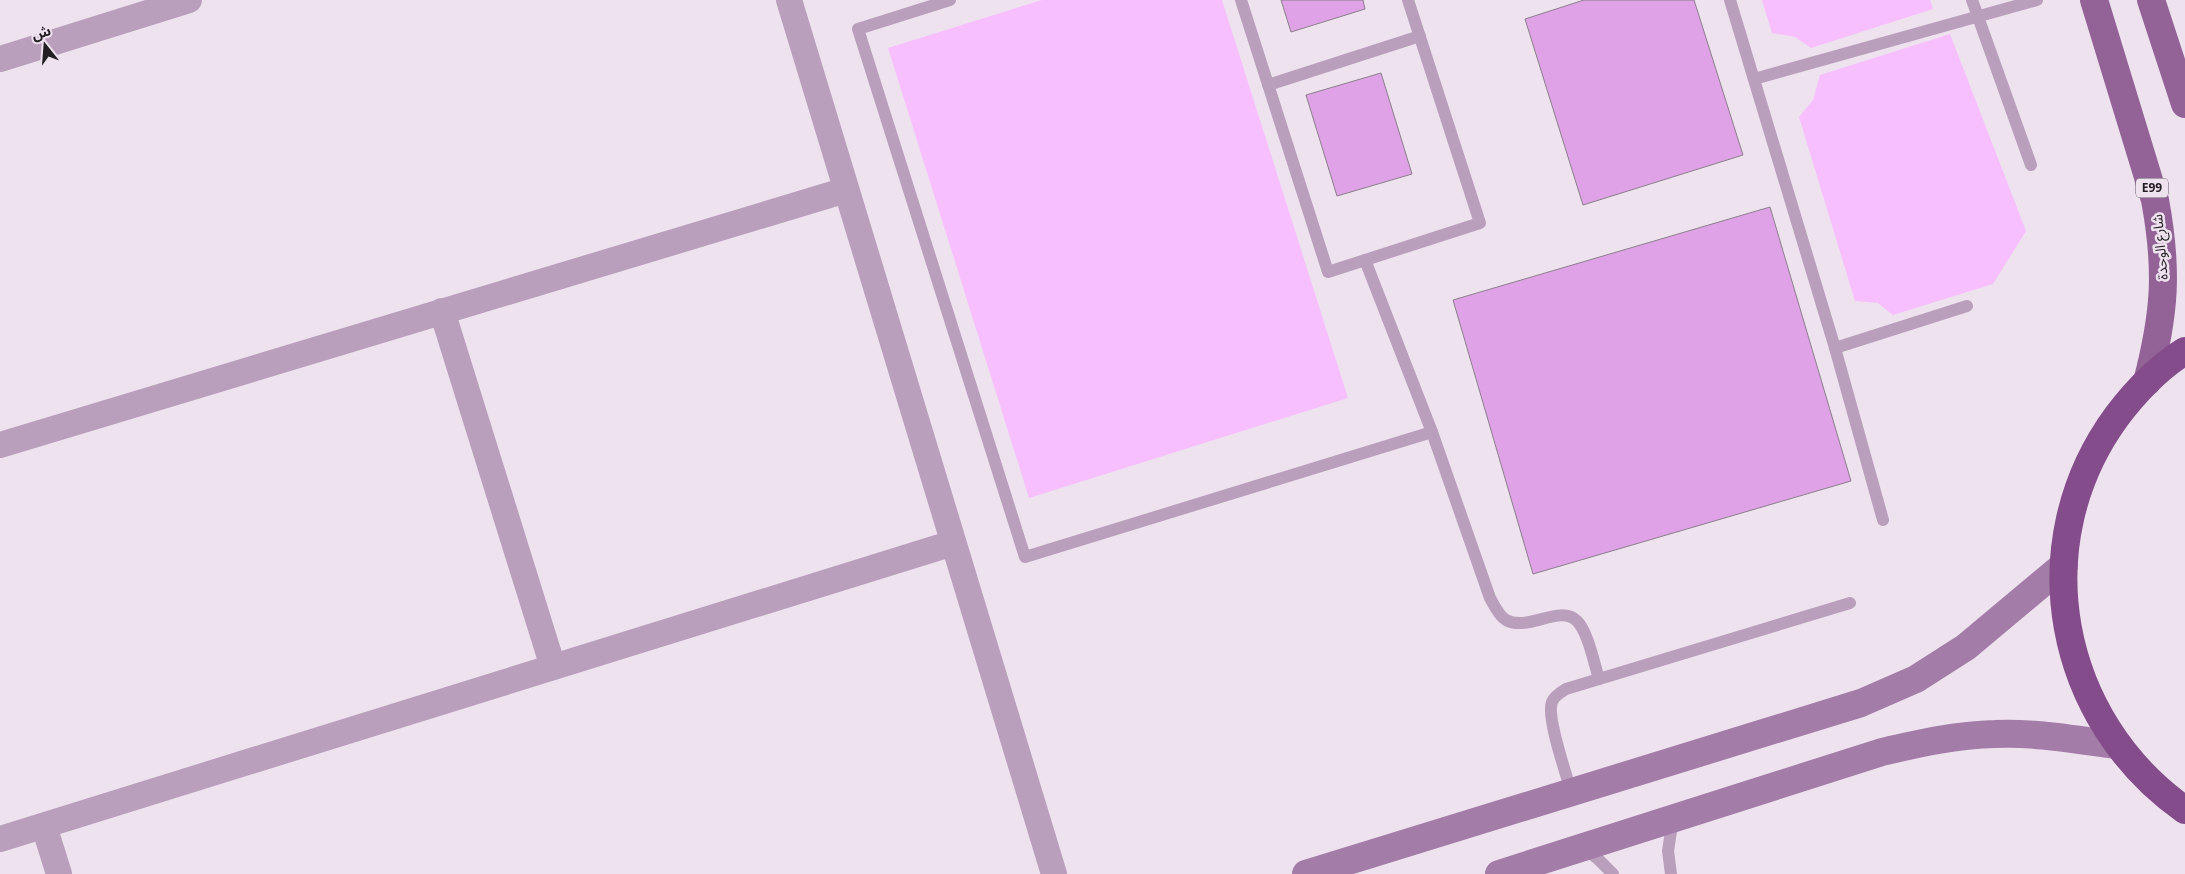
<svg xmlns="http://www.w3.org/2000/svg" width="2185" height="874" font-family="Georgia,'Noto Sans Arabic',serif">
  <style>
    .green { fill: #f7bffd }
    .building { fill: #dfa2e6; stroke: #8a7f8b }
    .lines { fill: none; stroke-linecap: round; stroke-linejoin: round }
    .lane { stroke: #ba9fbd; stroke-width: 12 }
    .street { stroke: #ba9fbd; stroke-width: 26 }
    .secondary { stroke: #a37ca8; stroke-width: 28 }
    .primary { stroke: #936398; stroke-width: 28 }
    .highway { stroke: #844c8a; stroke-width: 28 }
    .labels { text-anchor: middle; stroke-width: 5; stroke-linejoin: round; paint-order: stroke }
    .shield { fill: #eee2ef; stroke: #605960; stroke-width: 1 }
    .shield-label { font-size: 12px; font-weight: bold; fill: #231e23 }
    .street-label { font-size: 14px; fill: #231e23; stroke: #eee2ef }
  </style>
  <rect width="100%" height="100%" fill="#eee2ef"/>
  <g class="green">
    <polygon points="1042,0 1222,0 1348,398 1029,498 888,48"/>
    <polygon points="1762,0 1930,0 1933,9 1811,48 1795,37 1772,33"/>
    <polygon points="1950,34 2026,231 1993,284 1893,315 1878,303 1855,301 1799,117 1813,100 1820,75"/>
  </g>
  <g class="building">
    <polygon points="1281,0 1363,0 1365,9 1291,32"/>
    <polygon points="1584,0 1694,0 1743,155 1583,205 1525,19"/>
    <polygon points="1381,73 1412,174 1337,196 1306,95"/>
    <polygon points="1770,207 1851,481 1533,574 1453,300"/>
  </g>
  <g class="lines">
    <g class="lane">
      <path d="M950 0 858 29 1025 557 1432 432 1490 598C1494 605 1499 616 1506 620 1528 632 1560 604 1577 621 1588 632 1594 663 1599 679"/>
      <polyline points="1241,0 1328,272 1480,223 1408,0"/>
      <polyline points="1730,0 1835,348"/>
      <polyline points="1972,0 2031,165"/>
      <polyline points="1754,79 2037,0"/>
      <polyline points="1268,85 1420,36"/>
      <polyline points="1365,260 1432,432"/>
      <polyline points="1883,520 1835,348 1967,306"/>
      <path d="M1571 791C1566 773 1546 717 1552 702 1554 696 1561 692 1566 689L1850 603"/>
      <polyline points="1583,848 1597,858 1613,874"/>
      <polyline points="1671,874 1668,851 1673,818"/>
    </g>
    <g class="street">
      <polyline points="789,0 1054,874"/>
      <polyline points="0,59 189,0"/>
      <polyline points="442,311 553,667"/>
      <polyline points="0,445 846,190"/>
      <polyline points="44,826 59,874"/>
      <polyline points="0,839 953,543"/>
    </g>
    <g class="secondary">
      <polyline points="1306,874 1861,703 1916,679 1966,647 2064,565"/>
      <path d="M1499 874 1882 752C1920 743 1956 735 1995 734 2035 732 2077 740 2116 745"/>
    </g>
    <g class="primary">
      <path d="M2094 0 2155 200C2168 270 2165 313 2147 382"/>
      <polyline points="2151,0 2185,104"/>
    </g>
    <path class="highway" d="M2185 351C2159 367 2136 391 2117 416 2023 544 2057 720 2185 810"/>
  </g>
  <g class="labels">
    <rect class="shield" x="2136" y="178.5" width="32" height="19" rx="4"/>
    <g class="shield-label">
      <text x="2152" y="192">E99</text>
    </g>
    <g class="street-label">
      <text transform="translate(2160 247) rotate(-95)" y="5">شارع الوحدة</text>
    </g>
  </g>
  <g transform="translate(45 45) rotate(343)" stroke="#eee2ef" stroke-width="4" paint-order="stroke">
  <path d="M0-4L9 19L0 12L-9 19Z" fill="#231e23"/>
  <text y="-8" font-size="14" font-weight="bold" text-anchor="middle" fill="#231e23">ش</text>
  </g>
</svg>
